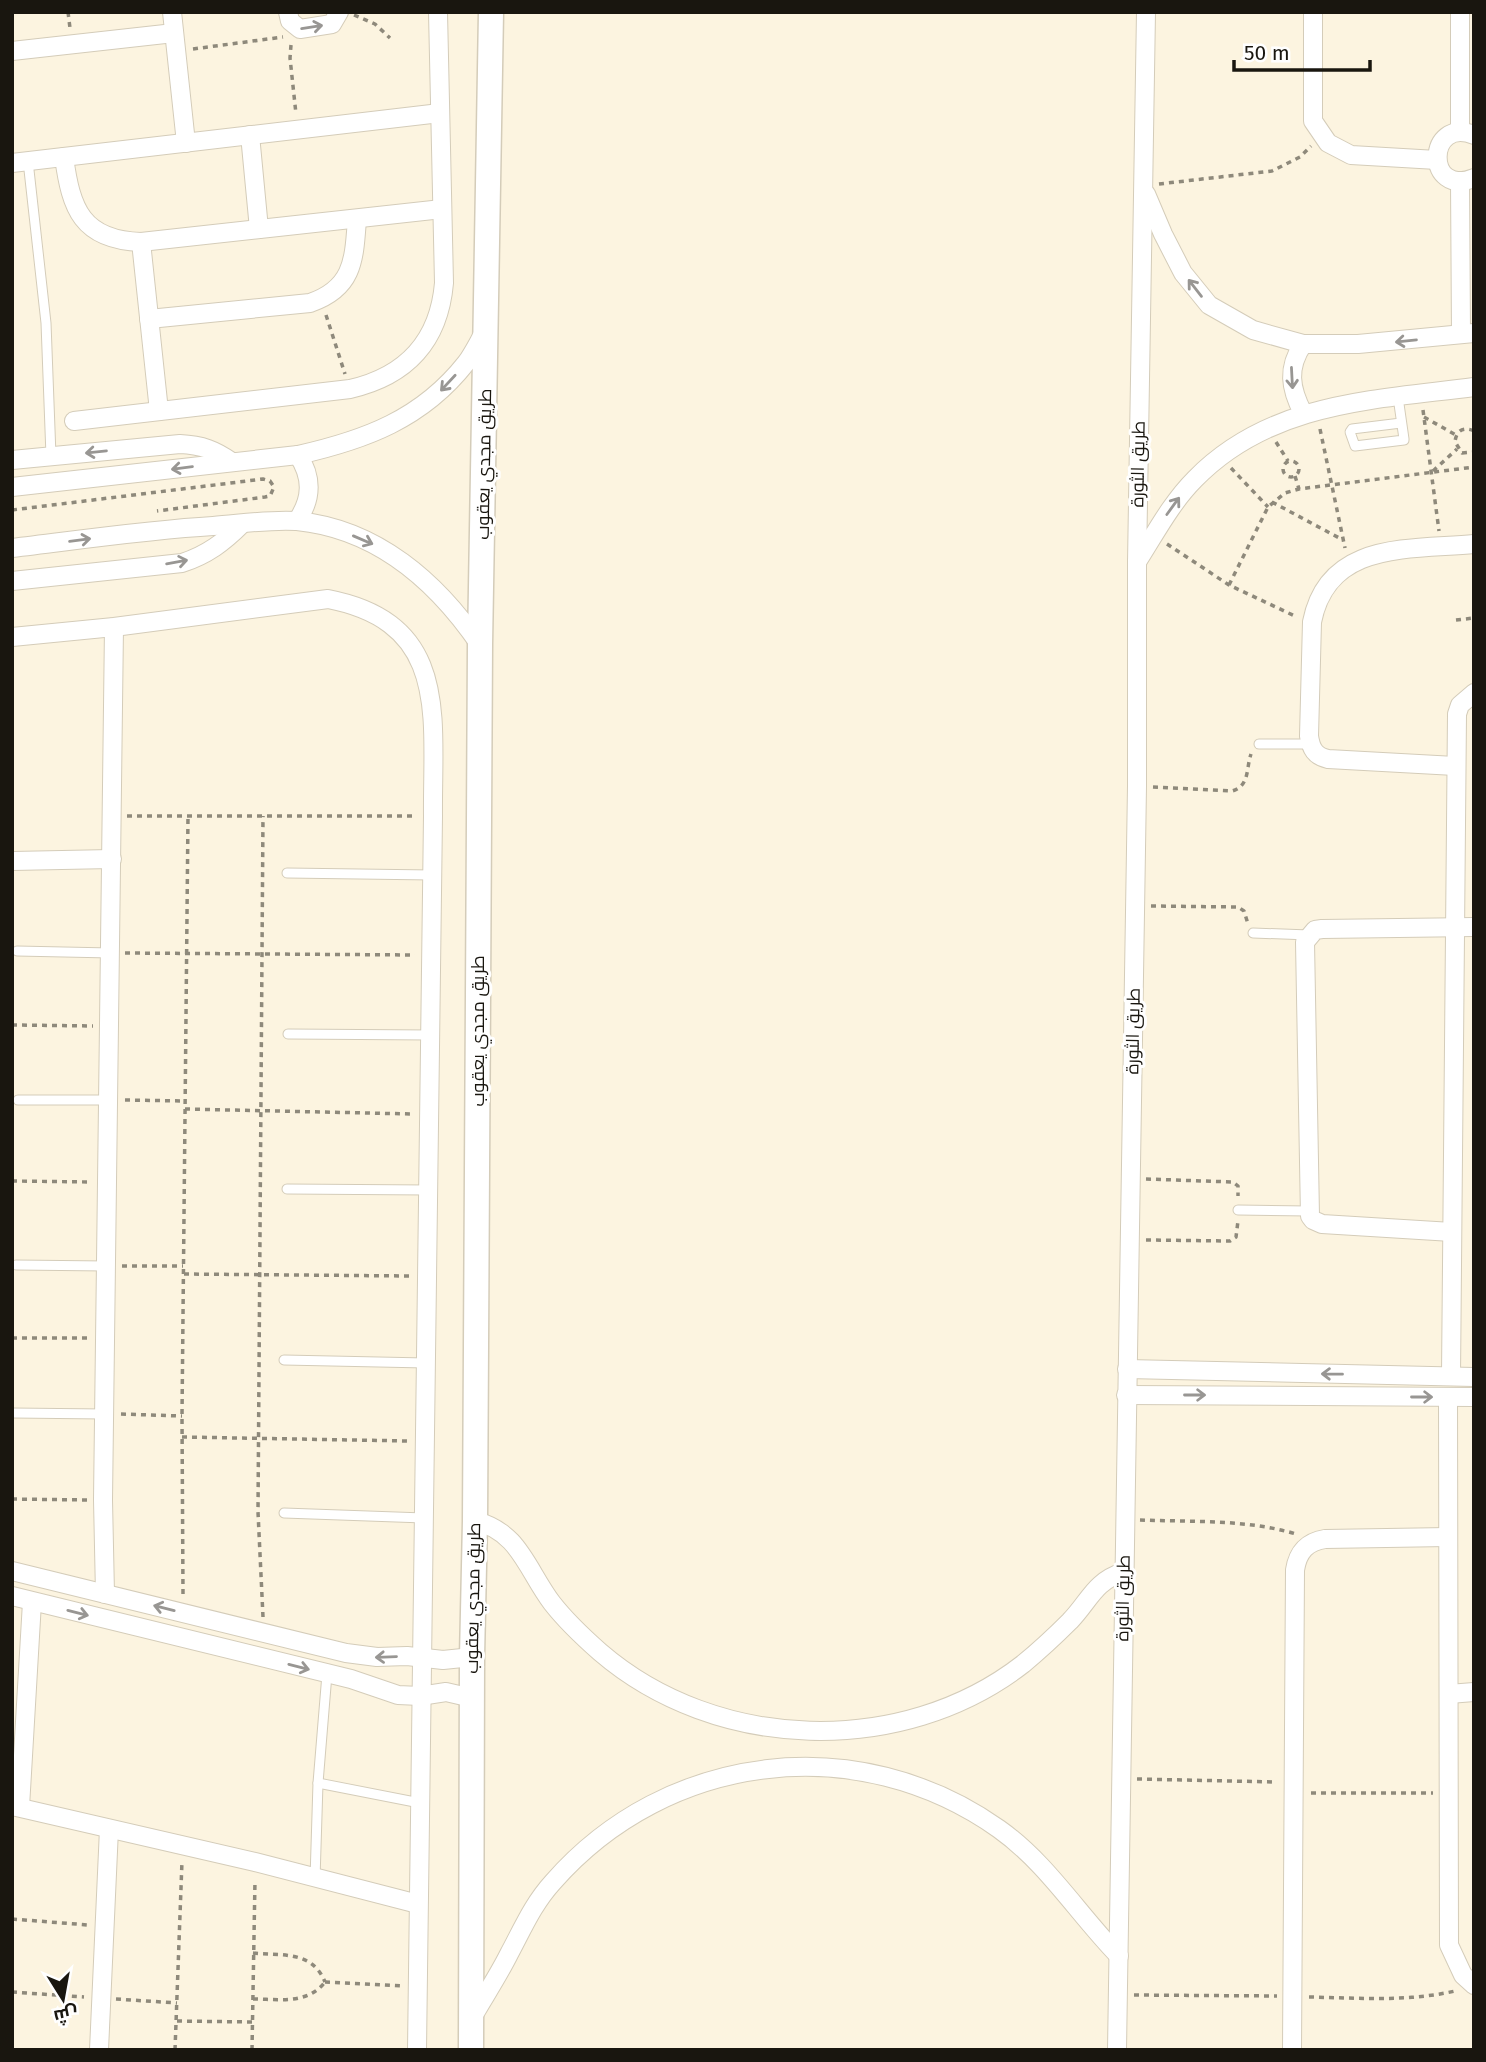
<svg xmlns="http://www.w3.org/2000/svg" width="1486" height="2062" font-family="'Fira Sans',Cairo,sans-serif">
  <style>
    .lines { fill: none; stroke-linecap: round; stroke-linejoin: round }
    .lane-casing { stroke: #d4ccb9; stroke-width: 11 }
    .street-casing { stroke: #d4ccb9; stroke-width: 20 }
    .secondary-casing { stroke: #d4ccb9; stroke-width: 27 }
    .path { stroke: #8e897b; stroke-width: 3.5; stroke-dasharray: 5 5; stroke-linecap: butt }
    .lane { stroke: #fff; stroke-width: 9 }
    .street { stroke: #fff; stroke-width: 18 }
    .secondary { stroke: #fff; stroke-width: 24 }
    .oneway { stroke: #989693 }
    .labels { text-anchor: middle; stroke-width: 6; stroke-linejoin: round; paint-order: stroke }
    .street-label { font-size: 18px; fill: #19160f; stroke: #fff }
  </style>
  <rect width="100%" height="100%" fill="#fcf4e0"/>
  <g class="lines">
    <g class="lane-casing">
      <g id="lane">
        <polyline points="28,161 46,323 51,456"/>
        <polyline points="1398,397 1404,439 1404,440 1355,446 1350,432 1352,429 1401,423"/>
        <polyline points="1259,744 1311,744"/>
        <polyline points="287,873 432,875"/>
        <polyline points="1253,933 1309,935"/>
        <polyline points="17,951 111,953"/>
        <polyline points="288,1034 430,1035"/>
        <polyline points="18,1100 109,1100"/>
        <polyline points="287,1189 428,1190"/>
        <polyline points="1238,1210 1308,1211"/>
        <polyline points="16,1265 106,1266"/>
        <polyline points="284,1360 426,1363"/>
        <polyline points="12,1413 105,1414"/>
        <polyline points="284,1513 424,1518"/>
        <polyline points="318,1783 420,1803"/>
        <polyline points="315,1879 318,1783 327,1674"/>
      </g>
    </g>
    <g class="street-casing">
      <g id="street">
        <polyline points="172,12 186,143"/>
        <polyline points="288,12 290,21 300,29 332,24 339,12"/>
        <polyline points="1313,12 1313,121 1328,143 1351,155 1437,160"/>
        <polyline points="12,51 174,33"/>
        <polyline points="1460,132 1460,12"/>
        <polyline points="250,135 259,229"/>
        <path d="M1474 135C1426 116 1425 198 1474 178"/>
        <path d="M64 157C71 209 82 240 141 242L442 209"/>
        <polyline points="12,163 440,113"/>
        <polyline points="1460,181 1461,334"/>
        <polyline points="1146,194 1163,234 1183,273 1209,305 1253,330 1303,344 1358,344 1474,333"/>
        <polyline points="141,242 159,411"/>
        <path d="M149 319 310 303C354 288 354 259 357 219"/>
        <path d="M1303 344C1287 368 1290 388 1303 413"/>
        <path d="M74 421 350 389C407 376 439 341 444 283L438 12"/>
        <path d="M12 460 180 444C202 445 215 450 232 462"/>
        <path d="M12 487 298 455C365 440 422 419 466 363 473 354 479 341 485 331"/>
        <path d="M297 521C312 499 313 478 298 455"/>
        <path d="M12 548C79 540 146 530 213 526 240 524 270 519 297 521 377 529 437 582 480 645"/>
        <path d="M1137 562C1155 534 1171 503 1195 479 1270 402 1374 400 1474 387"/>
        <path d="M12 581 182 563C207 555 224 542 242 524"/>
        <path d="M12 637 114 627 328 599C451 623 432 717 433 816L417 2050"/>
        <path d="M1455 766 1328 759C1315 756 1311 749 1309 736L1312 622C1328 541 1408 550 1474 544"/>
        <polyline points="12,861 112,859"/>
        <polyline points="1452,1232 1322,1224 1313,1220 1310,1216 1305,942 1315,930 1322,929 1474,927"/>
        <polyline points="1127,1369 1474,1377"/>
        <polyline points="1451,1376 1457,714 1460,705 1474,693"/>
        <polyline points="1126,1395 1474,1397"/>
        <polyline points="1448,1397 1449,1945 1463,1975 1474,1985"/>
        <path d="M475 1521C519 1531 527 1570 552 1603 566 1621 583 1637 600 1652 716 1752 902 1758 1023 1664 1040 1650 1055 1636 1070 1621 1090 1600 1094 1582 1123 1572"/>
        <polyline points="12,1571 346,1653 377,1657 407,1656 443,1660 472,1657"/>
        <polyline points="105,1594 103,1500 114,627"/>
        <polyline points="12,1596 351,1679 398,1695 420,1696 446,1692 472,1698"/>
        <polyline points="1449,1694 1474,1692"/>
        <polyline points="12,1806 255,1862 418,1904"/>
        <polyline points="20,1807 32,1602"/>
        <path d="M472 2018C484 1997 498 1976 509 1954 523 1928 533 1904 553 1882 667 1752 858 1729 999 1829 1047 1863 1078 1914 1119 1956"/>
        <polyline points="99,2050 109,1829"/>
        <polyline points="1117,2050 1137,786 1137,563 1146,12"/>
        <path d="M1292 2050 1295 1570C1298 1551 1307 1542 1325 1539L1448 1537"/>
      </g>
    </g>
    <g class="secondary-casing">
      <polyline id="secondary" points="471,2050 472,1657 475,1521 480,645 491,12"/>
    </g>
    <g class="path">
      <polyline points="68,12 70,28"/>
      <polyline points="354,15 375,24 390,38"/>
      <polyline points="291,45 290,58 296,114"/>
      <polyline points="193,49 283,37"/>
      <polyline points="1159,184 1272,171 1300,157 1311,146"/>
      <polyline points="326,315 345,374"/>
      <polyline points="1423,410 1439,531"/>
      <polyline points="1424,417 1456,435"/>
      <polyline points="1320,429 1345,548"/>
      <path d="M1474 431C1463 426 1456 431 1455 442L1462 453 1474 452"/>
      <polyline points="1276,442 1288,461"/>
      <circle cx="1291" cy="469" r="8"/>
      <polyline points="1231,468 1268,507"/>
      <polyline points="1433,471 1457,449"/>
      <polyline points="1295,476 1299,489"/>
      <polyline points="1272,502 1343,540"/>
      <polyline points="12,510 263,479 270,481 274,487 270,496 265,497 157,511"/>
      <polyline points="1167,544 1229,585 1297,617"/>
      <polyline points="1229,585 1268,507 1285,493 1299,489 1474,467"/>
      <polyline points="1456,620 1474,618"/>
      <path d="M1153 787 1232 791C1250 786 1246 768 1251 754"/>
      <polyline points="127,816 417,816"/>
      <polyline points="1151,906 1238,907 1244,911 1248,924"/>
      <polyline points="125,953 415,955"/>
      <polyline points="12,1025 93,1026"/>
      <polyline points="125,1100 185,1101"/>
      <polyline points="185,1109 413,1114"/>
      <polyline points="1146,1179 1233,1182 1238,1186 1238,1196"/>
      <polyline points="12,1181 92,1182"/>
      <polyline points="1146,1240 1230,1241 1236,1237 1238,1221"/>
      <polyline points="122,1266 183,1266"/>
      <polyline points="184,1274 411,1276"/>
      <polyline points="12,1338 89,1338"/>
      <polyline points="121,1414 182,1416"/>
      <polyline points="182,1437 409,1441"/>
      <polyline points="12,1499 87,1500"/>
      <path d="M1140 1520C1192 1522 1246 1519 1296 1534"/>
      <polyline points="183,1594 182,1416 188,816"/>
      <polyline points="263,1617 258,1512 263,816"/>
      <polyline points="1137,1779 1276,1782"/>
      <polyline points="1311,1793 1433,1793"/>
      <polyline points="12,1919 88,1925"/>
      <path d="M253 1953C282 1956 312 1950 325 1982"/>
      <polyline points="325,1982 403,1986"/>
      <polyline points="12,1992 84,1997"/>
      <polyline points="1134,1995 1277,1996"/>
      <path d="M1309 1997C1358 1998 1407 2002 1455 1991"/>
      <polyline points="116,1999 177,2003"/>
      <path d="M253 1999C279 1999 307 2005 325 1982"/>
      <polyline points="177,2021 252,2022"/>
      <polyline points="175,2050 182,1861"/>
      <polyline points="252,2050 255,1880"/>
    </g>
    <use href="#lane" class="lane"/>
    <use href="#street" class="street"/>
    <use href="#secondary" class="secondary"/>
  </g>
  <defs><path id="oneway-shaft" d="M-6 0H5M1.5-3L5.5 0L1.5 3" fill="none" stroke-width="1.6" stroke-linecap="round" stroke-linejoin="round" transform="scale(1.75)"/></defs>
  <g class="oneway">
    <use href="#oneway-shaft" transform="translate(312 27) rotate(-9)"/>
    <use href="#oneway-shaft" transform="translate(1195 288) rotate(-128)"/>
    <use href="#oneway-shaft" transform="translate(1406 341) rotate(174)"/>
    <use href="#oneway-shaft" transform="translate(1292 378) rotate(87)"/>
    <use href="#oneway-shaft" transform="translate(448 383) rotate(133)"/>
    <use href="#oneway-shaft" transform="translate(96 452) rotate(174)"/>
    <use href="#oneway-shaft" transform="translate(182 468) rotate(173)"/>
    <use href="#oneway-shaft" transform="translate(1173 506) rotate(-54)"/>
    <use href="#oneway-shaft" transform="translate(80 540) rotate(-7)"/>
    <use href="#oneway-shaft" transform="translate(363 540) rotate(23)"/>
    <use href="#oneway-shaft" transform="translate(177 562) rotate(-10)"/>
    <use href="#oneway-shaft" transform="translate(1332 1374) rotate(-179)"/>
    <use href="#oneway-shaft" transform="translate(1195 1395)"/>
    <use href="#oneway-shaft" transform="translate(1422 1397)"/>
    <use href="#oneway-shaft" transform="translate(164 1608) rotate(-166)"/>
    <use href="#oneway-shaft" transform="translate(78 1613) rotate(14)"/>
    <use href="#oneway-shaft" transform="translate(386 1657) rotate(178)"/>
    <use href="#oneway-shaft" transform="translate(299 1667) rotate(14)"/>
  </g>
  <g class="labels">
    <g class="street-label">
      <text transform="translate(484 464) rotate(-89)" y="6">طريق مجدي يعقوب</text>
      <text transform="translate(1138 464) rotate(-89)" y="6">طريق الثورة</text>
      <text transform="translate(478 1031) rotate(-90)" y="6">طريق مجدي يعقوب</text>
      <text transform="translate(1133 1031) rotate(-89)" y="6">طريق الثورة</text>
      <text transform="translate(473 1598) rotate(-89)" y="6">طريق مجدي يعقوب</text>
      <text transform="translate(1123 1598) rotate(-89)" y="6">طريق الثورة</text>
    </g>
  </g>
  <rect width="1486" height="2062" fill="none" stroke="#19160f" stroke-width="28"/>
  <g transform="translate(63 1999) rotate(169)" stroke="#ffffff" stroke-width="5" paint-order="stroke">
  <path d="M0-5L12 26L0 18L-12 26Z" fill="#19160f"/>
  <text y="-10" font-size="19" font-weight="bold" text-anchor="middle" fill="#19160f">ش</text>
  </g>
  <path d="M1234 60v10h136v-10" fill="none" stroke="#19160f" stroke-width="3.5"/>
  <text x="1244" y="60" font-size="21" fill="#19160f" stroke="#ffffff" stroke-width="5" paint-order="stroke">50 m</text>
</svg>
